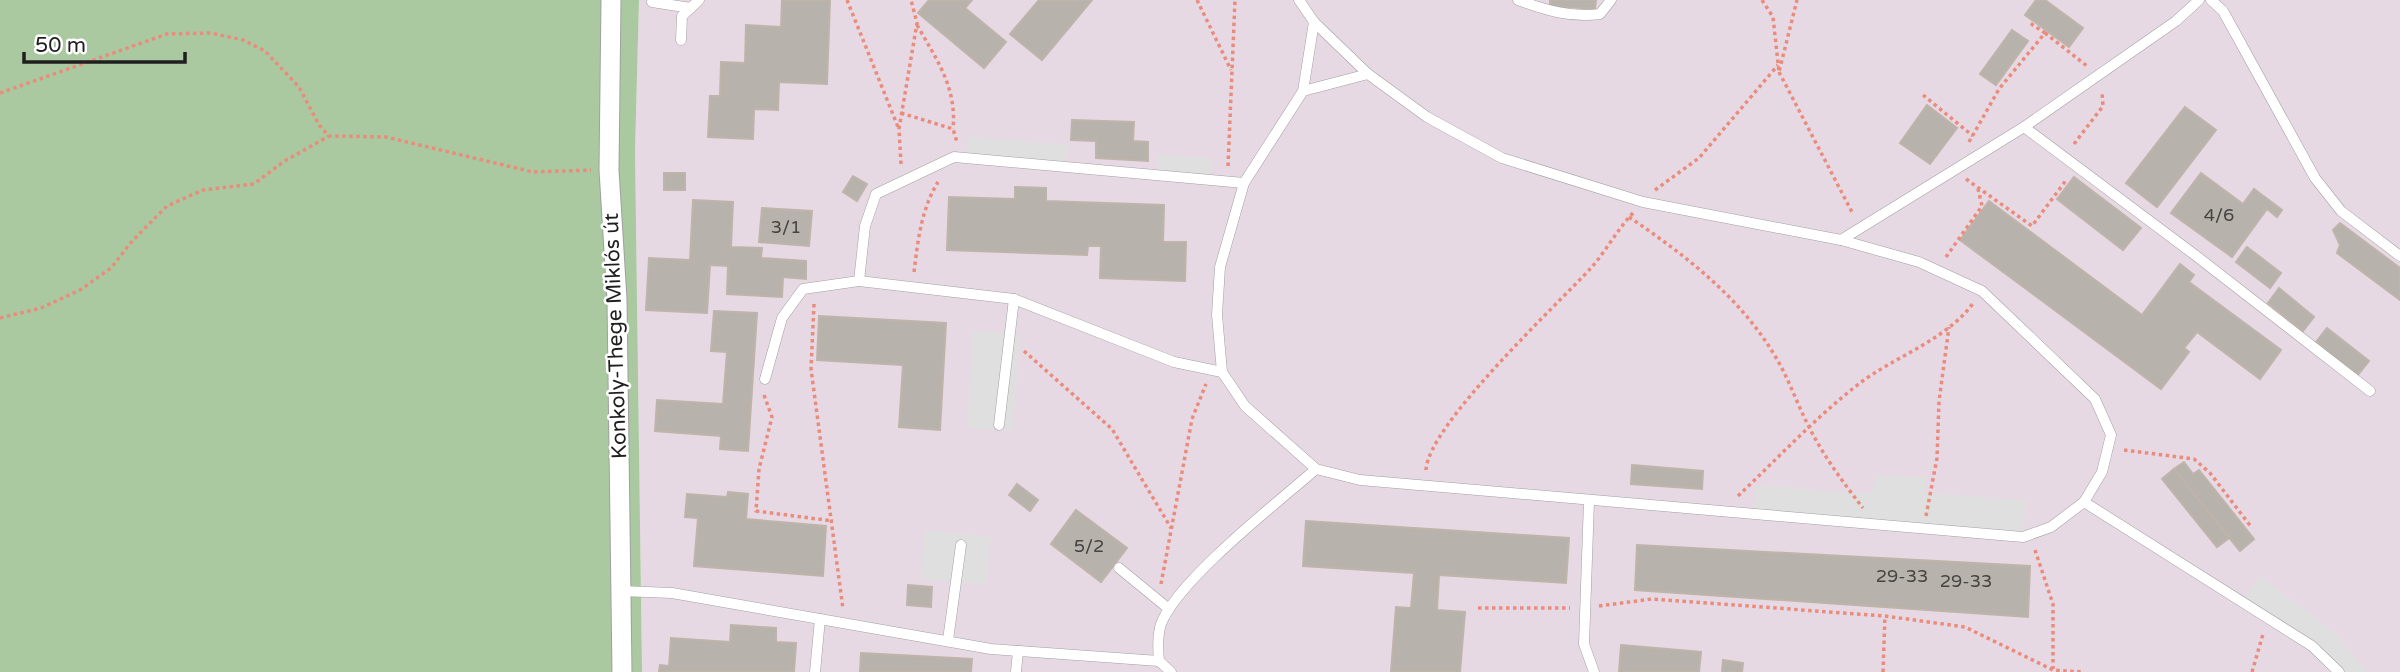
<svg xmlns="http://www.w3.org/2000/svg" width="2400" height="672" font-family="'Varela Round',sans-serif">
  <style>
    .industrial { fill: #e7d9e4 }
    .forest { fill: #aac9a0 }
    .parking { fill: #dfdfdf }
    .building { fill: #b8b2ac; stroke: #bfb4aa; stroke-width: 2 }
    .lines { fill: none; stroke-linecap: round; stroke-linejoin: round }
    .lane-casing { stroke: #a0a0a0; stroke-width: 11 }
    .street-casing { stroke: #a0a0a0; stroke-width: 21 }
    .path { stroke: #ea8c7c; stroke-width: 3.5; stroke-dasharray: 3.5 3.5; stroke-linecap: butt }
    .lane { stroke: #fff; stroke-width: 10 }
    .street { stroke: #fff; stroke-width: 19 }
    .labels { text-anchor: middle; stroke-width: 5; stroke-linejoin: round; paint-order: stroke }
    .number-label { font-size: 18px; fill: #454442 }
    .street-label { font-size: 21px; fill: #1f1f1f; stroke: #fff }
  </style>
  <rect width="100%" height="100%" fill="#efece6"/>
  <polygon class="industrial" points="639,0 2400,0 2400,672 642,672 635,151"/>
  <polygon class="forest" points="0,0 639,0 635,151 642,672 0,672"/>
  <g class="parking">
    <polygon points="968,136 1068,145 1065,167 966,158"/>
    <polygon points="1158,154 1213,159 1210,181 1157,176"/>
    <polygon points="973,331 1020,334 1013,431 967,428"/>
    <polygon points="1875,476 1925,477 1925,493 2027,500 2023,537 1754,515 1755,485 1872,494"/>
    <polygon points="925,530 991,537 986,585 920,578"/>
    <polygon points="2260,576 2336,634 2368,672 2339,672 2312,646 2241,601"/>
  </g>
  <g class="building">
    <polygon points="782,0 830,0 827,84 779,82 778,110 754,109 753,139 708,137 710,96 720,96 721,62 745,63 746,25 781,27"/>
    <polygon points="929,0 972,0 965,8 1006,42 984,68 918,13"/>
    <polygon points="1039,0 1092,0 1042,60 1010,34"/>
    <polygon points="1550,0 1596,0 1595,9 1550,6"/>
    <polygon points="2036,0 2045,0 2083,28 2069,47 2025,15"/>
    <polygon points="2012,30 2028,41 1996,85 1980,74"/>
    <polygon points="1927,105 1957,128 1930,164 1900,143"/>
    <polygon points="2185,107 2216,130 2157,207 2126,183"/>
    <polygon points="1072,120 1134,122 1133,141 1148,142 1148,161 1096,158 1096,141 1071,140"/>
    <rect x="664" y="173" width="21" height="17"/>
    <polygon points="2201,173 2243,204 2254,189 2282,210 2277,217 2267,209 2232,257 2171,213"/>
    <polygon points="853,176 867,184 857,201 843,192"/>
    <polygon points="2074,177 2141,228 2123,250 2057,199"/>
    <polygon points="1015,187 1046,188 1046,201 1164,205 1163,242 1186,242 1185,281 1100,278 1101,246 1088,246 1087,255 947,250 949,197 1015,199"/>
    <polygon points="693,200 733,202 731,247 762,248 761,258 806,261 806,279 783,277 782,297 727,294 728,266 710,265 707,313 646,310 649,258 690,260"/>
    <polygon points="1989,201 2142,315 2180,264 2194,275 2189,282 2281,350 2260,379 2197,332 2184,348 2189,352 2161,389 1960,240"/>
    <polygon points="762,208 812,211 809,246 759,242"/>
    <polygon points="2340,223 2400,268 2400,300 2337,253 2340,245 2333,230"/>
    <polygon points="2247,247 2281,273 2270,288 2236,262"/>
    <polygon points="2279,288 2314,317 2303,331 2268,303"/>
    <polygon points="714,311 757,313 748,451 720,449 721,436 655,431 657,400 723,404 727,352 711,351"/>
    <polygon points="819,316 946,323 940,430 899,427 903,365 817,360"/>
    <polygon points="2327,328 2369,361 2357,376 2316,342"/>
    <polygon points="2184,462 2193,474 2199,470 2254,539 2240,551 2174,469"/>
    <polygon points="1632,465 1703,471 1702,489 1631,484"/>
    <polygon points="2174,469 2229,538 2217,547 2162,479"/>
    <polygon points="1017,484 1038,500 1030,511 1009,495"/>
    <polygon points="728,492 748,494 746,519 826,526 823,576 694,566 698,518 685,517 687,494 727,497"/>
    <polygon points="1076,510 1127,548 1101,582 1051,544"/>
    <polygon points="1306,521 1569,538 1566,583 1439,575 1437,610 1465,612 1460,672 1391,672 1396,607 1411,608 1414,573 1303,566"/>
    <polygon points="1637,545 2030,566 2028,617 1635,590"/>
    <polygon points="908,585 932,587 931,607 907,605"/>
    <polygon points="731,625 776,628 776,642 796,643 794,672 659,672 660,665 669,666 671,638 730,642"/>
    <polygon points="1621,645 1701,652 1699,672 1619,672"/>
    <polygon points="861,653 972,659 971,672 860,672"/>
    <polygon points="1723,660 1743,663 1742,672 1722,672"/>
  </g>
  <g class="lines">
    <g class="lane-casing">
      <g id="lane">
        <polyline points="1299,0 1314,22 1368,74"/>
        <path d="M1518 0C1545 10 1571 18 1600 14L1611 0"/>
        <polyline points="2211,0 2223,11 2315,178 2341,211 2400,256"/>
        <polyline points="652,2 691,8"/>
        <polyline points="681,40 682,16 699,0"/>
        <polyline points="1303,91 1368,74 1427,117 1502,158 1643,202 1841,240 1919,262 1982,291 2095,399 2111,435 2102,472 2084,502 2051,527 2023,537 1360,480 1316,469 1245,406 1222,372 1217,315 1220,267 1244,183 1303,91 1314,22"/>
        <polyline points="2024,127 2195,255 2370,391"/>
        <polyline points="1841,240 2024,127 2176,21 2199,0"/>
        <polyline points="859,281 865,226 876,194 954,157 1244,183"/>
        <polyline points="765,379 782,318 803,289 859,281 1014,299 1174,362 1222,372"/>
        <polyline points="999,425 1014,299"/>
        <polyline points="1589,501 1584,644 1594,672"/>
        <polyline points="2084,502 2312,646 2339,672"/>
        <polyline points="1119,568 1169,609"/>
        <polyline points="621,591 672,593 991,649 1159,661"/>
        <polyline points="948,640 961,545"/>
        <polyline points="815,672 820,619"/>
        <polyline points="1016,672 1018,651"/>
        <path d="M1171 672 1159 661C1158 650 1157 636 1161 624 1178 580 1277 503 1316 469"/>
      </g>
    </g>
    <g class="street-casing">
      <polyline id="street" points="611,0 609,170 617,299 622,672"/>
    </g>
    <g class="path">
      <polyline points="847,0 898,127"/>
      <polyline points="1197,0 1231,70"/>
      <polyline points="1762,0 1773,17 1779,72 1797,0"/>
      <path d="M917 25C937 60 957 88 953 129"/>
      <polyline points="2045,33 2087,66"/>
      <polyline points="1779,72 1853,214"/>
      <polyline points="0,93 167,34 211,33 243,40 265,51 299,87 319,125 329,136 386,137 533,172 591,170"/>
      <polyline points="1923,95 1973,136"/>
      <polyline points="901,113 953,129 957,142"/>
      <polyline points="1969,142 1999,89 2045,33 2030,23"/>
      <polyline points="2074,144 2103,106 2102,92"/>
      <polyline points="901,164 899,129 917,23 911,0"/>
      <polyline points="1228,166 1235,0"/>
      <polyline points="1966,179 2032,226 2067,179"/>
      <polyline points="1655,190 1699,158 1778,65"/>
      <path d="M1629 217C1685 255 1740 297 1775 356 1788 377 1796 401 1807 423 1822 454 1842 481 1863 508"/>
      <polyline points="1946,257 1982,206 1978,189"/>
      <path d="M914 272C918 240 921 210 938 182"/>
      <polyline points="814,304 811,369 843,609"/>
      <polyline points="0,318 41,308 80,290 111,268 133,240 167,206 203,190 254,184 283,162 329,136"/>
      <polyline points="1024,351 1112,429 1171,528"/>
      <polyline points="764,395 772,417 759,469 756,511 833,521"/>
      <polyline points="2124,450 2194,459 2210,473 2252,528"/>
      <path d="M1426 470C1428 425 1557 305 1591 268 1606 251 1617 230 1633 213"/>
      <path d="M1738 496C1778 458 1816 417 1860 383 1896 356 1948 339 1974 302"/>
      <polyline points="1926,516 1937,458 1939,401 1949,327"/>
      <polyline points="2035,550 2053,604 2053,669"/>
      <polyline points="1161,584 1192,419 1206,384"/>
      <polyline points="1599,606 1652,599 1885,616 1965,627 2053,670 2083,672"/>
      <polyline points="1478,608 1570,608"/>
      <polyline points="1883,672 1885,616"/>
      <polyline points="2252,672 2263,634"/>
    </g>
    <use href="#lane" class="lane"/>
    <use href="#street" class="street"/>
  </g>
  <g class="labels">
    <g class="number-label">
      <text x="2219" y="221">4/6</text>
      <text x="786" y="233">3/1</text>
      <text x="1089" y="552">5/2</text>
      <text x="1902" y="582">29-33</text>
      <text x="1966" y="587">29-33</text>
    </g>
    <g class="street-label">
      <text transform="translate(615 336) rotate(-92)" y="7">Konkoly-Thege Miklós út</text>
    </g>
  </g>
  <path d="M24 52v10h161v-10" fill="none" stroke="#1f1f1f" stroke-width="3.5"/>
  <text x="35" y="52" font-size="21" fill="#1f1f1f" stroke="#ffffff" stroke-width="5" paint-order="stroke">50 m</text>
</svg>
